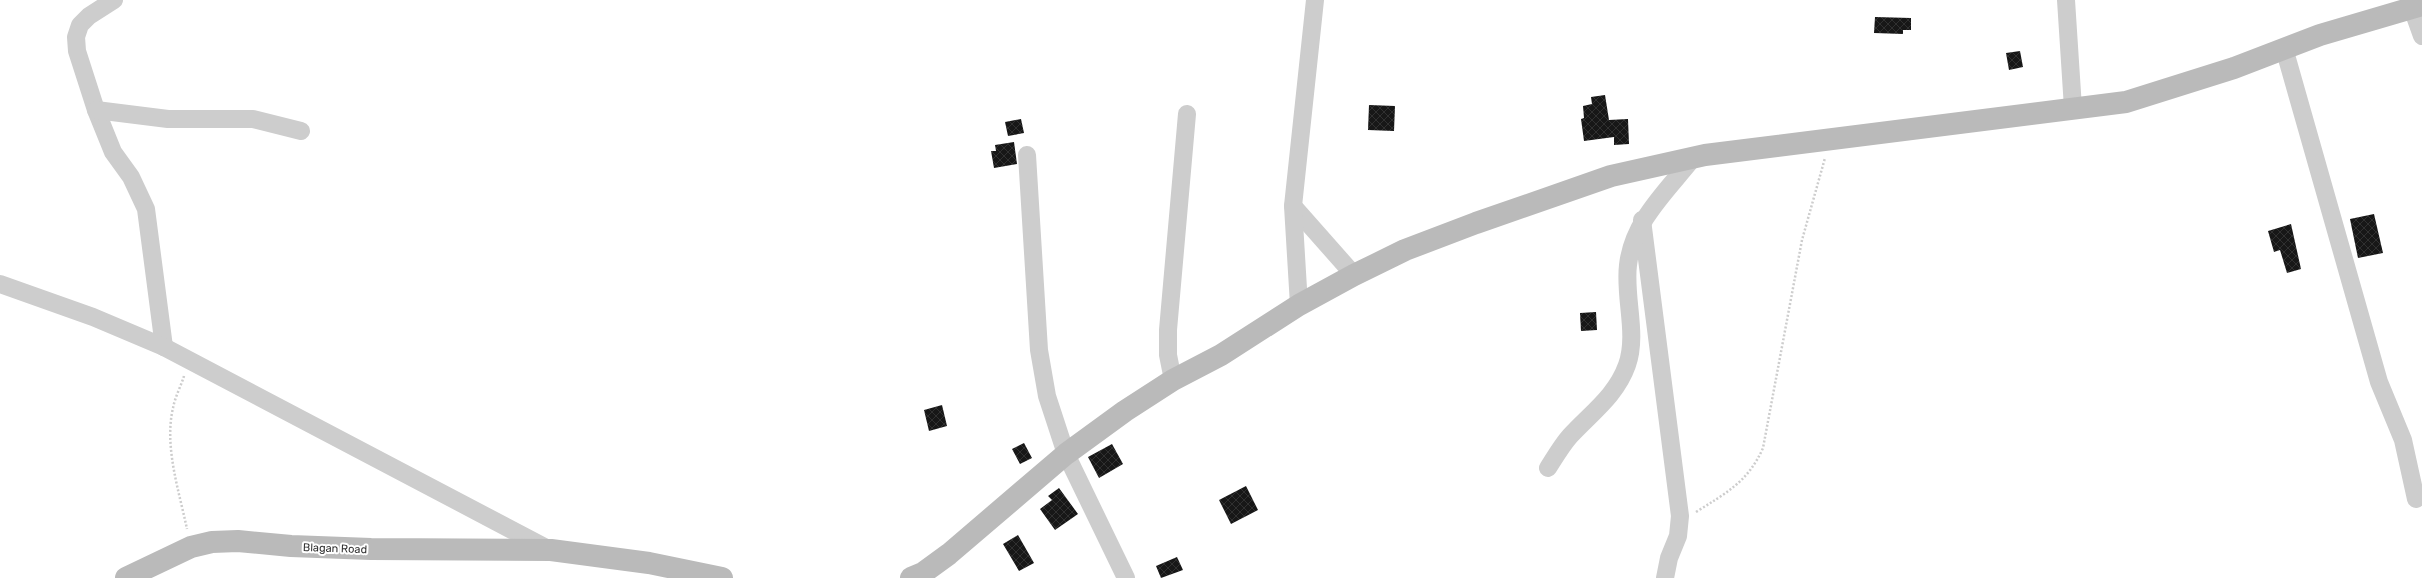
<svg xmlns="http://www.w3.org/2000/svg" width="2422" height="578" font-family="Rubik,sans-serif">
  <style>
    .building { fill: url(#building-cross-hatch) }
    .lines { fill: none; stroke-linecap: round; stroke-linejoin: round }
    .path { stroke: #cdcdcd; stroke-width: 2.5; stroke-dasharray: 2 2; stroke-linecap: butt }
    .street { stroke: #cdcdcd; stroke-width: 18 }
    .secondary { stroke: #bababa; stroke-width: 22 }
    .labels { text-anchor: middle; stroke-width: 4; stroke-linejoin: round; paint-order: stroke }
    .street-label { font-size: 11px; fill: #303030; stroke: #fff }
  </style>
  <defs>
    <pattern id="building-cross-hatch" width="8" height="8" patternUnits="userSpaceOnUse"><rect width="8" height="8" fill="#171717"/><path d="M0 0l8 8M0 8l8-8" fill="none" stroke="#303030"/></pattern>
  </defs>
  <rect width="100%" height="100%" fill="#fff"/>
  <g class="building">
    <polygon points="1875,17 1911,18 1911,30 1903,30 1903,34 1874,33"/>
    <polygon points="2020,51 2023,67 2009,70 2006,53"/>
    <polygon points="1605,95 1609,120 1628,119 1629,144 1614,145 1614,137 1584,141 1581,119 1584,118 1583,106 1592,104 1591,97"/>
    <polygon points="1369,105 1395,106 1394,131 1368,130"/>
    <polygon points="1021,119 1024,133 1008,136 1005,122"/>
    <polygon points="1014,142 1017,164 994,168 991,151 996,151 995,145"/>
    <polygon points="2374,214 2383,253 2358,258 2350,219"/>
    <polygon points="2291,224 2301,269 2287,273 2280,250 2274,252 2268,231"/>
    <polygon points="1596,312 1597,330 1581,331 1580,313"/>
    <polygon points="942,405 947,426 929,431 924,410"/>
    <polygon points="1024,443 1032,458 1020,464 1012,449"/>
    <polygon points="1112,444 1123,464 1099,478 1088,457"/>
    <polygon points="1246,486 1258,510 1231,524 1219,500"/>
    <polygon points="1059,488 1078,514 1055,530 1040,509 1052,500 1048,496"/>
    <polygon points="1018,535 1034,563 1019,571 1003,544"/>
    <polygon points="1177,557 1183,570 1161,578 1156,566"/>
  </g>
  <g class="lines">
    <g class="path">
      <path d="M184 376C181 386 175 397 173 408 164 446 179 491 187 529"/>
      <path d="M1696 512C1726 493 1748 482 1763 448L1802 240 1825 158"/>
    </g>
    <g class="street">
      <polyline points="114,0 89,16 80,25 76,37 77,51 96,110 113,152 131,177 146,209 164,347"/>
      <polyline points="2066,0 2073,108"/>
      <polyline points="2412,8 2422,36"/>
      <polyline points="2284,48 2379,382 2403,440 2416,499"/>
      <polyline points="96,110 168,119 253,119 301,131"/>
      <polyline points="1027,155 1039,350 1047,396 1066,454 1126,578"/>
      <polyline points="1293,206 1354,275"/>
      <polyline points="1642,220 1680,516 1678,536 1669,558 1665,578"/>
      <polyline points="0,284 93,317 164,347 550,550"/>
      <polyline points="1299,305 1293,206 1315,0"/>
      <polyline points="1173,380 1168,355 1168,330 1187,114"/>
      <path d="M1548 468C1555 457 1562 445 1570 436 1591 413 1616 396 1627 365 1638 334 1624 297 1628 265 1633 221 1667 191 1693 158"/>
    </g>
    <g class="secondary">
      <polyline points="126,578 191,547 212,542 238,541 291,546 371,549 551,550 649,563 722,578"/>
      <polyline points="911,578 923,573 949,554 1066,454 1125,411 1173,380 1221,355 1299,305 1354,275 1405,250 1476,223 1611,176 1705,155 2126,102 2234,68 2320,35 2422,5"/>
    </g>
  </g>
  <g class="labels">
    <g class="street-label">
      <text transform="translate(335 548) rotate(2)" y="4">Blagan Road</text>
    </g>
  </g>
</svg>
